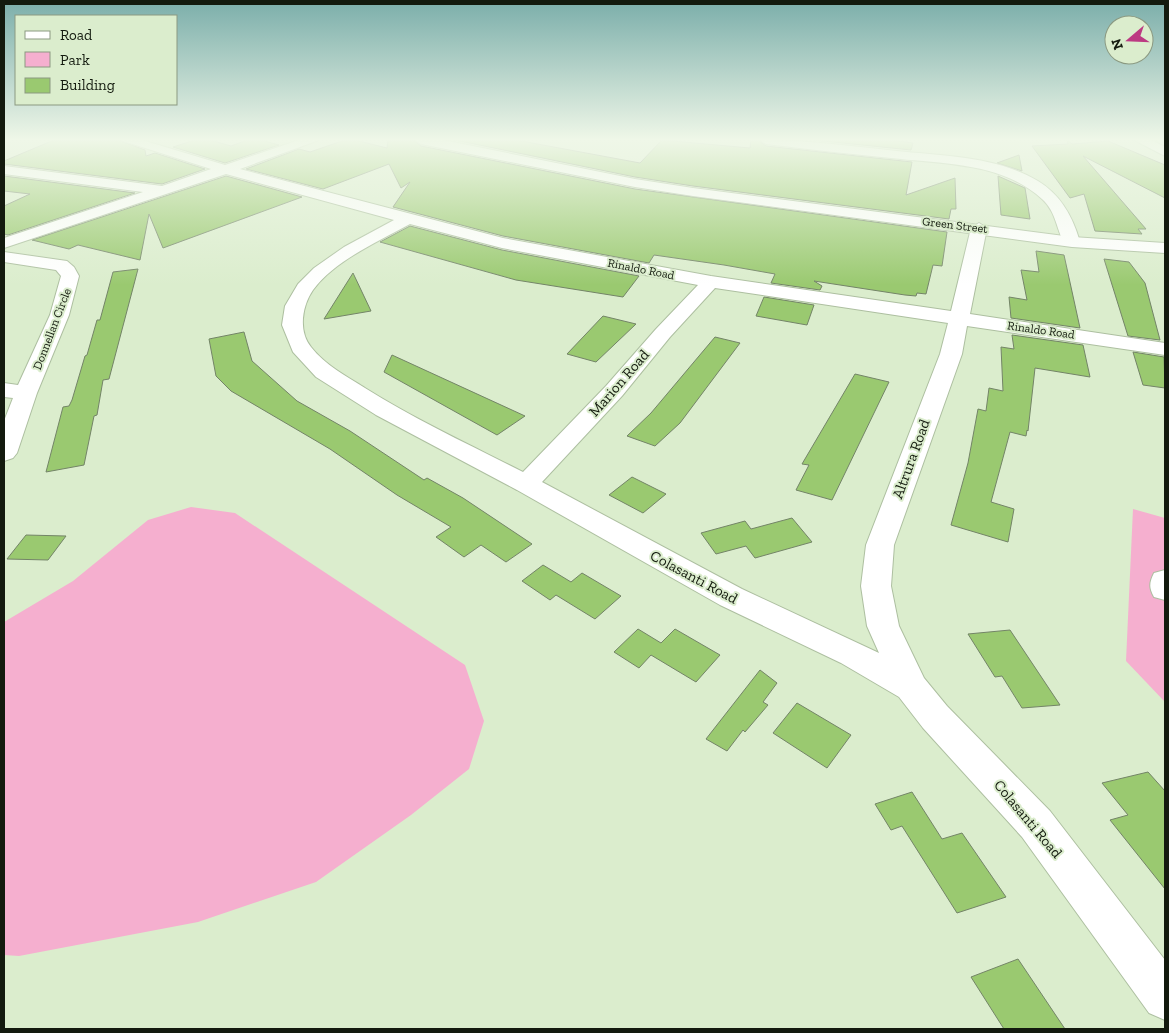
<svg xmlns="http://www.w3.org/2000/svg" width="1169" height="1033" font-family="'Zilla Slab',serif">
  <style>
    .green { fill: #f5afcf }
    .building { fill: #9ac970; stroke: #738467 }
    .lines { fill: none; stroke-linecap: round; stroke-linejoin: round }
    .minor-casing { stroke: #adbfa0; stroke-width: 2 }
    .major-casing { stroke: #adbfa0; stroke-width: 2 }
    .minor { fill: #fff; fill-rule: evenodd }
    .major { fill: #fff; fill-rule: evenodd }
    .labels { text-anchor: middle; stroke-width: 4; stroke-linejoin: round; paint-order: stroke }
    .far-street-label { font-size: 12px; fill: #131a0e; stroke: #dbedcd }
    .street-label { font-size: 15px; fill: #131a0e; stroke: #dbedcd }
  </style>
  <rect width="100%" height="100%" fill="#dbedcd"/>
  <g class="green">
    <polygon points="191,507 235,513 465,665 484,721 469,769 411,815 316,882 198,922 19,956 4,955 4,622 73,581 148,520"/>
    <polygon points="1133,509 1165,518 1165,702 1126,661"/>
  </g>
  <g class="building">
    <polygon points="54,140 118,140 145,150 146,156 155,153 205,169 162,184 4,164 4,161"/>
    <polygon points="195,140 210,140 231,146 247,140 261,140 279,145 225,163 173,147"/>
    <polygon points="355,140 387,148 388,140 413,140 421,146 635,189 947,232 942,266 933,265 926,294 917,293 916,296 905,295 814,281 822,286 820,290 771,283 775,274 724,265 654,255 649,263 503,236 393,207 410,182 401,188 389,164 323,189 246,169 299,149 310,152 342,141"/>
    <polygon points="455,140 516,140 640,163 662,140 750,148 751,140 758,140 766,146 912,162 906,195 955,178 956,209 951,209 949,219 693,186 635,177"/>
    <polygon points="814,140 890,140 913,143 911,150"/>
    <polygon points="1067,140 1072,144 1108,141 1165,165 1165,198 1083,156 1146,229 1138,229 1142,234 1095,231 1084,194 1070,198 1032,146 1068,144"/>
    <polygon points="1019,155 1022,171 997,163"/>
    <polygon points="4,176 135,193 8,235 4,234 4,206 30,194 4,191"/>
    <polygon points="226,176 302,197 163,248 149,214 140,260 78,245 69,249 32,240"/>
    <polygon points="998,176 1025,188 1030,219 1001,215"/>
    <polygon points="410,226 502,250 639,276 623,297 516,280 380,242"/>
    <polygon points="1036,251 1064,255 1080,328 1011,318 1009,297 1027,300 1021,270 1039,272"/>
    <polygon points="1104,259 1129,262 1145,283 1160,340 1128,336"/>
    <polygon points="138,269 109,379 103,380 97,415 94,416 84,465 46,472 63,407 69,406 72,400 85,356 87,355 97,320 100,320 113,272"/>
    <polygon points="353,273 371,311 324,319"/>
    <polygon points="764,297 814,305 807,325 756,316"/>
    <polygon points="603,316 636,324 596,362 567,354"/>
    <polygon points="244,332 252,361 297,401 350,431 424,480 427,478 463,498 532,544 506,562 481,545 464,557 436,537 451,527 397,495 330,449 231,391 216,376 209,339"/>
    <polygon points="1012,335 1083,345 1090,377 1035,368 1028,431 1027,430 1026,436 1010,432 991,502 1014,509 1008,542 951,525 968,463 978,409 986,411 989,388 1003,391 1001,347 1014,349"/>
    <polygon points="715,337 740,343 680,423 655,446 627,436 651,413"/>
    <polygon points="1133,352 1164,357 1165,388 1143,385"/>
    <polygon points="392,355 525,416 497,435 384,372"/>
    <polygon points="855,374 889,382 832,500 796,490 809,465 802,464"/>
    <polygon points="632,477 666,494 643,513 609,495"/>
    <polygon points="792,518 812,542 755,558 746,546 716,554 701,533 745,521 751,529"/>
    <polygon points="26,535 66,536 48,560 7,559"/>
    <polygon points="543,565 571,582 582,573 621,596 595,619 556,595 550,600 522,581"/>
    <polygon points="638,629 661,643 675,629 720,655 696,682 651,655 639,668 614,652"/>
    <polygon points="1010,630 1060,705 1022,708 1002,676 995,677 968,634"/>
    <polygon points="760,670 777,683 763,702 768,705 745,732 743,730 727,751 706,739"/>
    <polygon points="797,703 851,735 827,768 773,733"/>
    <polygon points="1148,772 1165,791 1165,889 1110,820 1128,815 1102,783"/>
    <polygon points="912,792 942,839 962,833 1006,897 957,913 902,826 891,830 875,804"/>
    <polygon points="1018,959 1065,1029 1004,1029 971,977"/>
  </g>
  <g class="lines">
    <g class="minor-casing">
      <g id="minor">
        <path d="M120 140H142L225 165 299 140H319L240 169 503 238 711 276 951 311 971 228 979 223 987 228 970 314 1165 343V355L967 326 962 354 894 545 891 586 899 626 924 678 947 706 1050 811 1165 960V1020L1149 1013 1022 837 923 728 899 697 841 663 720 605 517 490 376 415 316 377 293 352 282 325 285 306 298 284 314 268 344 247 394 220 226 174 4 248V238L143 192 4 174V166L162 186 211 169ZM410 224 502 248 698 285 656 329 606 386 523 472C470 445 416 420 365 388 346 376 325 365 311 347 298 331 302 306 313 290 334 261 379 241 410 224ZM715 288 948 323 940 354 866 545 861 586 867 626 879 653 742 589 542 482 622 396 670 337Z"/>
        <path d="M760 140C806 140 851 146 897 151 943 156 996 156 1038 181 1061 195 1073 217 1080 242L1078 246H1066C1056 231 1057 212 1042 199 1002 162 942 164 891 158 849 154 808 149 766 144Z"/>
        <polygon points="1134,140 1151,140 1165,147 1165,156"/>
        <polygon points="4,252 67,261 74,267 79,276 69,315 37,393 17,453 13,458 4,461 4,421 13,398 4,397 4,383 18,385 50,315 61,276 56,270 4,262"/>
        <path d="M1165 570V600L1154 597C1149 588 1149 583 1154 573Z"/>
      </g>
    </g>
    <g class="major-casing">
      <polygon id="major" points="415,140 443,140 635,179 693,188 1072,237 1165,243 1165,253 1072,247 693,196 635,187 421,144"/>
    </g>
    <use href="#minor" class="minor"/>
    <use href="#major" class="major"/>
  </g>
  <linearGradient id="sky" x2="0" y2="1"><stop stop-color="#7baeaa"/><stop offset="0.49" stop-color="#eff7e8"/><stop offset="1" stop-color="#eff7e8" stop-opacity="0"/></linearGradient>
  <rect width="1169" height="285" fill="url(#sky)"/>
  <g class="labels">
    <g class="far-street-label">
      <text transform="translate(955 225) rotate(7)" y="4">Green Street</text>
      <text transform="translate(641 269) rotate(11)" y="4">Rinaldo Road</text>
      <text transform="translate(52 329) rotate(-69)" y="4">Donnellan Circle</text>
      <text transform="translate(1041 330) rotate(8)" y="4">Rinaldo Road</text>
    </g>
    <g class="street-label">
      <text transform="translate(619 383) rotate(-49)" y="5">Marion Road</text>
      <text transform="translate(911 459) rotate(-70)" y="5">Altrura Road</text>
      <text transform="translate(694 577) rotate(28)" y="5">Colasanti Road</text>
      <text transform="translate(1028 819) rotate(50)" y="5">Colasanti Road</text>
    </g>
  </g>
  <rect width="1169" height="1033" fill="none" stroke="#131a0e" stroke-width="10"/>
  <rect x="15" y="15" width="162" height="90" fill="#dbedcd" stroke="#8b9981"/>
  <rect x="25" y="31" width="25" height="8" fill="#ffffff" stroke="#8b9981"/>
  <text x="60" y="40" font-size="15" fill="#131a0e">Road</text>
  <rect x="25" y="52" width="25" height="15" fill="#f5afcf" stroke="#8b9981"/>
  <text x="60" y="65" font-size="15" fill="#131a0e">Park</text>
  <rect x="25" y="78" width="25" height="15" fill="#9ac970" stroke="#8b9981"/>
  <text x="60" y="90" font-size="15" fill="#131a0e">Building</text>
  <g transform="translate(1129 40) rotate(251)"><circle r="24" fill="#dbedcd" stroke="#8b9981"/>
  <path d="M0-4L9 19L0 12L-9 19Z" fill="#bc3a82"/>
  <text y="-8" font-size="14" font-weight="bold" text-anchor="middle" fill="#131a0e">N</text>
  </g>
</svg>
